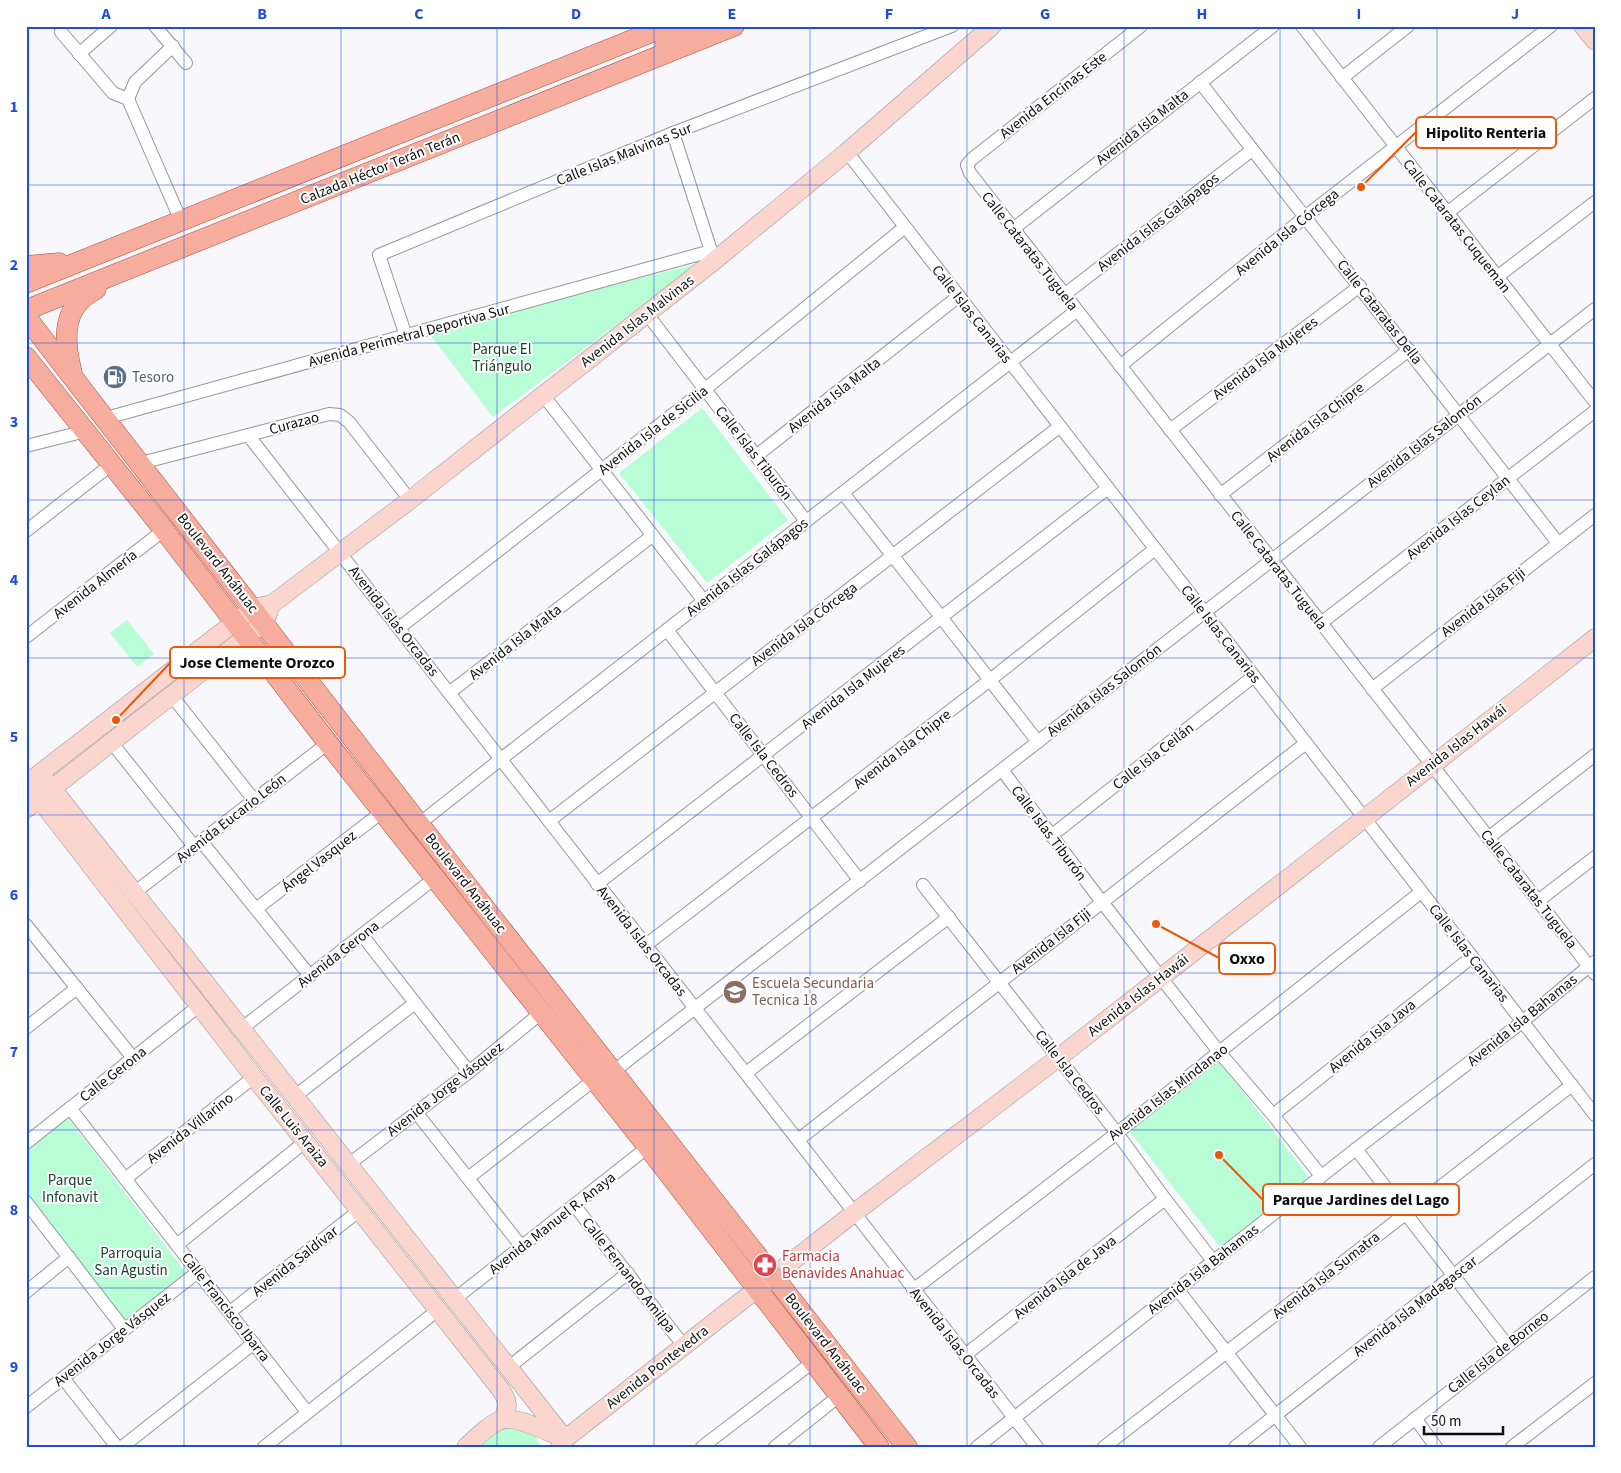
<svg xmlns="http://www.w3.org/2000/svg" width="1621" height="1473" font-family="'Source Sans 3',sans-serif">
  <style>
    .green { fill: #b8fdd6 }
    .lines { fill: none; stroke-linecap: round; stroke-linejoin: round }
    .street-casing { stroke: #96969a; stroke-width: 14 }
    .secondary-casing { stroke: #96969a; stroke-width: 19 }
    .primary-casing { stroke: #a25240; stroke-width: 21 }
    .street { stroke: #fff; stroke-width: 12 }
    .secondary { stroke: #fbd6ce; stroke-width: 18 }
    .primary { stroke: #f7ad9d; stroke-width: 20 }
    .grid { fill: none; stroke: #1d4ed8; stroke-width: 1; stroke-opacity: 0.55 }
    .labels { text-anchor: middle; stroke-width: 4; stroke-linejoin: round; paint-order: stroke }
    .street-label { font-size: 15px; fill: #0d0d0e; stroke: #fff }
    .park-label { font-size: 15px; fill: #17432e; stroke: #fff }
    .service-label { font-size: 15px; fill: #4e5e75; stroke: #fff; text-anchor: start }
    .education-label { font-size: 15px; fill: #785e54; stroke: #fff; text-anchor: start }
    .health-label { font-size: 15px; fill: #be3a42; stroke: #fff; text-anchor: start }
    .leader { fill: none; stroke: #e8590c; stroke-width: 2 }
    .callout-dot { fill: #e8590c; stroke: #fff; stroke-width: 2 }
    .callout { fill: #fff; stroke: #e8590c; stroke-width: 2 }
    .callout-label { font-size: 16px; text-anchor: middle; font-weight: bold; fill: #0d0d0e }
    .neatline { fill: none; stroke: #1d4ed8; stroke-width: 2 }
    .grid-label { font-size: 16px; text-anchor: middle; font-weight: bold; fill: #1d4ed8 }
  </style>
  <rect width="100%" height="100%" fill="#f8f8fc"/>
  <g class="green">
    <polygon points="699,263 493,417 428,332"/>
    <polygon points="702,408 788,520 707,583 619,473"/>
    <polygon points="127,620 154,654 137,667 110,633"/>
    <polygon points="1219,1061 1309,1177 1220,1247 1130,1132"/>
    <polygon points="66,1115 186,1273 123,1322 26,1201 26,1148"/>
    <polygon points="504,1425 534,1433 541,1447 473,1447"/>
  </g>
  <g class="lines">
    <g class="street-casing">
      <g id="street">
        <polyline points="155,26 186,63"/>
        <polyline points="1141,26 972,159 967,165 970,173 1595,974"/>
        <polyline points="1302,26 1595,402"/>
        <polyline points="61,32 113,93 128,99 181,221"/>
        <polyline points="79,54 111,26"/>
        <polyline points="1342,78 1408,26"/>
        <polyline points="1200,82 1558,543"/>
        <polyline points="128,99 135,82 173,46"/>
        <polyline points="673,133 713,257"/>
        <polyline points="847,152 1595,1115"/>
        <polyline points="1447,213 1595,98"/>
        <polyline points="1013,229 1273,26"/>
        <polyline points="1497,277 1595,202"/>
        <polyline points="1064,295 1252,150"/>
        <polyline points="647,314 806,521"/>
        <polyline points="406,336 379,255 673,133 952,26"/>
        <polyline points="1120,366 1305,217 1551,26"/>
        <polyline points="543,395 704,601"/>
        <polyline points="106,418 711,251"/>
        <polyline points="1170,430 1360,286"/>
        <polyline points="248,435 1037,1447"/>
        <polyline points="26,446 86,431"/>
        <polyline points="756,456 959,296"/>
        <polyline points="141,463 329,414 340,415 349,422 410,500"/>
        <polyline points="843,493 941,617 1038,742"/>
        <polyline points="1220,495 1409,350"/>
        <polyline points="26,531 112,464"/>
        <polyline points="1321,623 1595,411"/>
        <polyline points="399,628 704,390 905,227"/>
        <polyline points="667,630 860,881"/>
        <polyline points="26,637 164,530"/>
        <polyline points="1372,689 1595,515"/>
        <polyline points="449,693 652,536"/>
        <polyline points="172,696 254,800"/>
        <polyline points="112,743 194,846"/>
        <polyline points="1002,770 1102,902 1219,1052 1273,1115 1321,1176"/>
        <polyline points="549,821 1059,427"/>
        <polyline points="419,824 501,759 1076,311"/>
        <polyline points="1051,836 1254,676"/>
        <polyline points="1488,838 1595,755"/>
        <polyline points="201,841 310,976"/>
        <polyline points="597,884 1108,488"/>
        <polyline points="923,885 1117,1133 1165,1199 1213,1261"/>
        <polyline points="134,893 328,743"/>
        <polyline points="1538,901 1595,857"/>
        <polyline points="256,909 382,812"/>
        <polyline points="26,925 133,1058"/>
        <polyline points="362,935 469,1072"/>
        <polyline points="646,945 990,680 1155,549"/>
        <polyline points="26,1028 77,988"/>
        <polyline points="241,1029 435,878"/>
        <polyline points="614,1071 1595,309"/>
        <polyline points="746,1073 949,917"/>
        <polyline points="294,1097 415,1003"/>
        <polyline points="70,1108 307,1412"/>
        <polyline points="416,1112 521,1246"/>
        <polyline points="1273,1115 1472,957"/>
        <polyline points="798,1140 1306,743"/>
        <polyline points="26,1143 200,1005"/>
        <polyline points="1356,1149 1507,1345"/>
        <polyline points="348,1165 469,1072 541,1013"/>
        <polyline points="468,1178 594,1080"/>
        <polyline points="125,1179 254,1077"/>
        <polyline points="26,1202 124,1329"/>
        <polyline points="574,1205 684,1346"/>
        <polyline points="178,1244 306,1141"/>
        <polyline points="913,1290 1117,1133 1421,892"/>
        <polyline points="1178,1290 1300,1447"/>
        <polyline points="26,1292 69,1257"/>
        <polyline points="456,1298 648,1147"/>
        <polyline points="230,1312 360,1210"/>
        <polyline points="965,1355 1165,1199"/>
        <polyline points="509,1367 628,1273"/>
        <polyline points="63,1378 117,1447"/>
        <polyline points="26,1407 199,1271"/>
        <polyline points="1415,1418 1436,1447"/>
        <polyline points="122,1447 254,1343"/>
        <polyline points="264,1447 438,1310"/>
        <polyline points="702,1447 813,1362"/>
        <polyline points="775,1447 839,1396"/>
        <polyline points="977,1447 1356,1149 1522,1022 1594,962"/>
        <polyline points="1104,1447 1572,1085"/>
        <polyline points="1235,1447 1595,1164"/>
        <polyline points="1379,1447 1595,1277"/>
        <polyline points="1512,1447 1595,1383"/>
      </g>
    </g>
    <g class="secondary-casing">
      <g id="secondary">
        <polyline points="1583,26 1595,41"/>
        <polyline points="40,773 565,1439"/>
        <path d="M27 783 254 1077 501 1390C509 1403 509 1406 502 1420"/>
        <polyline points="26,784 253,608 272,604 410,500 714,261 847,152 992,26"/>
        <polyline points="26,809 264,623 269,611"/>
        <path d="M466 1447C476 1438 488 1425 501 1420 516 1415 550 1433 565 1439"/>
        <polyline points="560,1447 565,1439 854,1213 1058,1058 1595,638"/>
      </g>
    </g>
    <g class="primary-casing">
      <g id="primary">
        <polyline points="665,44 683,34 690,26"/>
        <polyline points="26,266 59,263"/>
        <polyline points="26,283 667,26"/>
        <polyline points="26,310 734,26"/>
        <polyline points="26,317 419,824 907,1447"/>
        <polyline points="26,357 164,530 328,743 648,1147 879,1447"/>
        <path d="M72 373C66 350 61 319 80 301 84 296 90 293 96 289"/>
      </g>
    </g>
    <use href="#street" class="street"/>
    <use href="#secondary" class="secondary"/>
    <use href="#primary" class="primary"/>
  </g>
  <path class="grid" d="M184 26V1447M341 26V1447M497 26V1447M654 26V1447M810 26V1447M967 26V1447M1124 26V1447M1280 26V1447M1437 26V1447M26 185H1595M26 343H1595M26 500H1595M26 658H1595M26 815H1595M26 973H1595M26 1130H1595M26 1288H1595"/>
  <defs>
    <g id="fuel-disc" transform="scale(1.25)"><circle r="9.5" fill="#5c6f8a" stroke="#fff"/><path d="M-5.5-6h7V0h2V4h1.3V-2.5L3-4.5l.8-.8L6-3V5H2.5V1h-1V6h-7ZM-4.2-4.7v3.2H.2V-4.7Z" fill="#fff"/></g>
    <g id="school-disc" transform="scale(1.25)"><circle r="9.5" fill="#8d6e63" stroke="#fff"/><path d="M0-5L7-2L0 1L-7-2ZM-4 1L0 2.5L4 1V4Q0 6-4 4Z" fill="#fff"/></g>
    <g id="pharmacy-disc" transform="scale(1.25)"><circle r="9.5" fill="#e0444e" stroke="#fff"/><path d="M-2-6h4v4h4v4h-4v4h-4v-4h-4v-4h4Z" fill="#fff"/></g>
  </defs>
  <g fill-rule="evenodd">
    <use href="#fuel-disc" x="115" y="377"/>
    <use href="#school-disc" x="735" y="992"/>
    <use href="#pharmacy-disc" x="765" y="1265"/>
  </g>
  <g class="labels">
    <g class="street-label">
      <text transform="translate(1053 95) rotate(-38)" y="5">Avenida Encinas Este</text>
      <text transform="translate(1142 127) rotate(-38)" y="5">Avenida Isla Malta</text>
      <text transform="translate(624 154) rotate(-22)" y="5">Calle Islas Malvinas Sur</text>
      <text transform="translate(380 168) rotate(-22)" y="5">Calzada Héctor Terán Terán</text>
      <text transform="translate(1158 222) rotate(-38)" y="5">Avenida Islas Galápagos</text>
      <text transform="translate(1457 226) rotate(52)" y="5">Calle Cataratas Cuqueman</text>
      <text transform="translate(1287 232) rotate(-39)" y="5">Avenida Isla Córcega</text>
      <text transform="translate(1030 251) rotate(52)" y="5">Calle Cataratas Tuguela</text>
      <text transform="translate(1380 312) rotate(52)" y="5">Calle Cataratas Della</text>
      <text transform="translate(972 314) rotate(52)" y="5">Calle Islas Canarias</text>
      <text transform="translate(637 321) rotate(-38)" y="5">Avenida Islas Malvinas</text>
      <text transform="translate(409 335) rotate(-15)" y="5">Avenida Perimetral Deportiva Sur</text>
      <text transform="translate(1265 358) rotate(-37)" y="5">Avenida Isla Mujeres</text>
      <text transform="translate(834 395) rotate(-38)" y="5">Avenida Isla Malta</text>
      <text transform="translate(1315 422) rotate(-38)" y="5">Avenida Isla Chipre</text>
      <text transform="translate(294 423) rotate(-15)" y="5">Curazao</text>
      <text transform="translate(653 430) rotate(-38)" y="5">Avenida Isla de Sicilia</text>
      <text transform="translate(1424 441) rotate(-38)" y="5">Avenida Islas Salomón</text>
      <text transform="translate(754 453) rotate(52)" y="5">Calle Islas Tiburón</text>
      <text transform="translate(1458 517) rotate(-38)" y="5">Avenida Islas Ceylan</text>
      <text transform="translate(218 563) rotate(52)" y="5">Boulevard Anáhuac</text>
      <text transform="translate(747 567) rotate(-38)" y="5">Avenida Islas Galápagos</text>
      <text transform="translate(1279 570) rotate(52)" y="5">Calle Cataratas Tuguela</text>
      <text transform="translate(95 584) rotate(-38)" y="5">Avenida Almería</text>
      <text transform="translate(1483 602) rotate(-38)" y="5">Avenida Islas Fiji</text>
      <text transform="translate(394 621) rotate(52)" y="5">Avenida Islas Orcadas</text>
      <text transform="translate(804 624) rotate(-37)" y="5">Avenida Isla Córcega</text>
      <text transform="translate(1221 634) rotate(52)" y="5">Calle Islas Canarias</text>
      <text transform="translate(515 642) rotate(-38)" y="5">Avenida Isla Malta</text>
      <text transform="translate(853 687) rotate(-38)" y="5">Avenida Isla Mujeres</text>
      <text transform="translate(1104 690) rotate(-38)" y="5">Avenida Islas Salomón</text>
      <text transform="translate(1456 745) rotate(-38)" y="5">Avenida Islas Hawái</text>
      <text transform="translate(902 749) rotate(-38)" y="5">Avenida Isla Chipre</text>
      <text transform="translate(764 755) rotate(52)" y="5">Calle Isla Cedros</text>
      <text transform="translate(1153 756) rotate(-38)" y="5">Calle Isla Ceilán</text>
      <text transform="translate(231 818) rotate(-38)" y="5">Avenida Eucario León</text>
      <text transform="translate(1049 833) rotate(53)" y="5">Calle Islas Tiburón</text>
      <text transform="translate(319 861) rotate(-38)" y="5">Ángel Vasquez</text>
      <text transform="translate(466 883) rotate(52)" y="5">Boulevard Anáhuac</text>
      <text transform="translate(1529 889) rotate(52)" y="5">Calle Cataratas Tuguela</text>
      <text transform="translate(642 941) rotate(52)" y="5">Avenida Islas Orcadas</text>
      <text transform="translate(1051 941) rotate(-38)" y="5">Avenida Isla Fiji</text>
      <text transform="translate(1469 953) rotate(52)" y="5">Calle Islas Canarias</text>
      <text transform="translate(338 954) rotate(-38)" y="5">Avenida Gerona</text>
      <text transform="translate(1138 995) rotate(-38)" y="5">Avenida Islas Hawái</text>
      <text transform="translate(1522 1020) rotate(-39)" y="5">Avenida Isla Bahamas</text>
      <text transform="translate(1372 1036) rotate(-39)" y="5">Avenida Isla Java</text>
      <text transform="translate(1070 1072) rotate(52)" y="5">Calle Isla Cedros</text>
      <text transform="translate(113 1074) rotate(-38)" y="5">Calle Gerona</text>
      <text transform="translate(445 1089) rotate(-38)" y="5">Avenida Jorge Vásquez</text>
      <text transform="translate(1168 1092) rotate(-38)" y="5">Avenida Islas Mindanao</text>
      <text transform="translate(294 1126) rotate(51)" y="5">Calle Luis Araiza</text>
      <text transform="translate(190 1128) rotate(-38)" y="5">Avenida Villarino</text>
      <text transform="translate(552 1223) rotate(-38)" y="5">Avenida Manuel R. Anaya</text>
      <text transform="translate(295 1261) rotate(-38)" y="5">Avenida Saldívar</text>
      <text transform="translate(1203 1269) rotate(-38)" y="5">Avenida Isla Bahamas</text>
      <text transform="translate(629 1275) rotate(52)" y="5">Calle Fernando Amilpa</text>
      <text transform="translate(1326 1275) rotate(-38)" y="5">Avenida Isla Sumatra</text>
      <text transform="translate(1065 1277) rotate(-38)" y="5">Avenida Isla de Java</text>
      <text transform="translate(1415 1306) rotate(-38)" y="5">Avenida Isla Madagascar</text>
      <text transform="translate(226 1307) rotate(52)" y="5">Calle Francisco Ibarra</text>
      <text transform="translate(112 1339) rotate(-38)" y="5">Avenida Jorge Vásquez</text>
      <text transform="translate(826 1343) rotate(52)" y="5">Boulevard Anáhuac</text>
      <text transform="translate(955 1343) rotate(52)" y="5">Avenida Islas Orcadas</text>
      <text transform="translate(1498 1352) rotate(-38)" y="5">Calle Isla de Borneo</text>
      <text transform="translate(657 1367) rotate(-38)" y="5">Avenida Pontevedra</text>
    </g>
    <g class="park-label">
      <text x="502" y="354">Parque El<tspan x="502" dy="17">Triángulo</tspan></text>
      <text x="70" y="1185">Parque<tspan x="70" dy="17">Infonavit</tspan></text>
      <text x="131" y="1258">Parroquia<tspan x="131" dy="17">San Agustin</tspan></text>
    </g>
    <g class="service-label">
      <text x="132" y="382">Tesoro</text>
    </g>
    <g class="education-label">
      <text x="752" y="988">Escuela Secundaria<tspan x="752" dy="17">Tecnica 18</tspan></text>
    </g>
    <g class="health-label">
      <text x="782" y="1261">Farmacia<tspan x="782" dy="17">Benavides Anahuac</tspan></text>
    </g>
  </g>
  <path class="leader" d="M1361 187L1416 132M116 720L170 663M1156 924L1219 958M1219 1155L1263 1200"/>
  <g class="callout-dot">
    <circle cx="1361" cy="187" r="5"/>
    <circle cx="116" cy="720" r="5"/>
    <circle cx="1156" cy="924" r="5"/>
    <circle cx="1219" cy="1155" r="5"/>
  </g>
  <g class="callout">
    <rect x="1416" y="117" width="140" height="31" rx="5"/>
    <rect x="170" y="647" width="175" height="31" rx="5"/>
    <rect x="1219" y="943" width="56" height="31" rx="5"/>
    <rect x="1263" y="1184" width="196" height="31" rx="5"/>
  </g>
  <g class="callout-label">
    <text x="1486" y="138">Hipolito Renteria</text>
    <text x="257" y="668">Jose Clemente Orozco</text>
    <text x="1247" y="964">Oxxo</text>
    <text x="1361" y="1205">Parque Jardines del Lago</text>
  </g>
  <rect width="1621" height="1473" fill="none" stroke="#ffffff" stroke-width="55"/>
  <path d="M1424 1426v8h79v-8" fill="none" stroke="#0d0d0e" stroke-width="2.5"/>
  <text x="1431" y="1426" font-size="15" fill="#0d0d0e" stroke="#ffffff" stroke-width="4" paint-order="stroke">50 m</text>
  <rect x="28" y="28" width="1566" height="1418" class="neatline"/>
  <g class="grid-label">
    <text x="106" y="19">A</text>
    <text x="262" y="19">B</text>
    <text x="419" y="19">C</text>
    <text x="576" y="19">D</text>
    <text x="732" y="19">E</text>
    <text x="889" y="19">F</text>
    <text x="1045" y="19">G</text>
    <text x="1202" y="19">H</text>
    <text x="1359" y="19">I</text>
    <text x="1515" y="19">J</text>
    <text x="14" y="112">1</text>
    <text x="14" y="270">2</text>
    <text x="14" y="427">3</text>
    <text x="14" y="585">4</text>
    <text x="14" y="742">5</text>
    <text x="14" y="900">6</text>
    <text x="14" y="1057">7</text>
    <text x="14" y="1215">8</text>
    <text x="14" y="1372">9</text>
  </g>
</svg>
